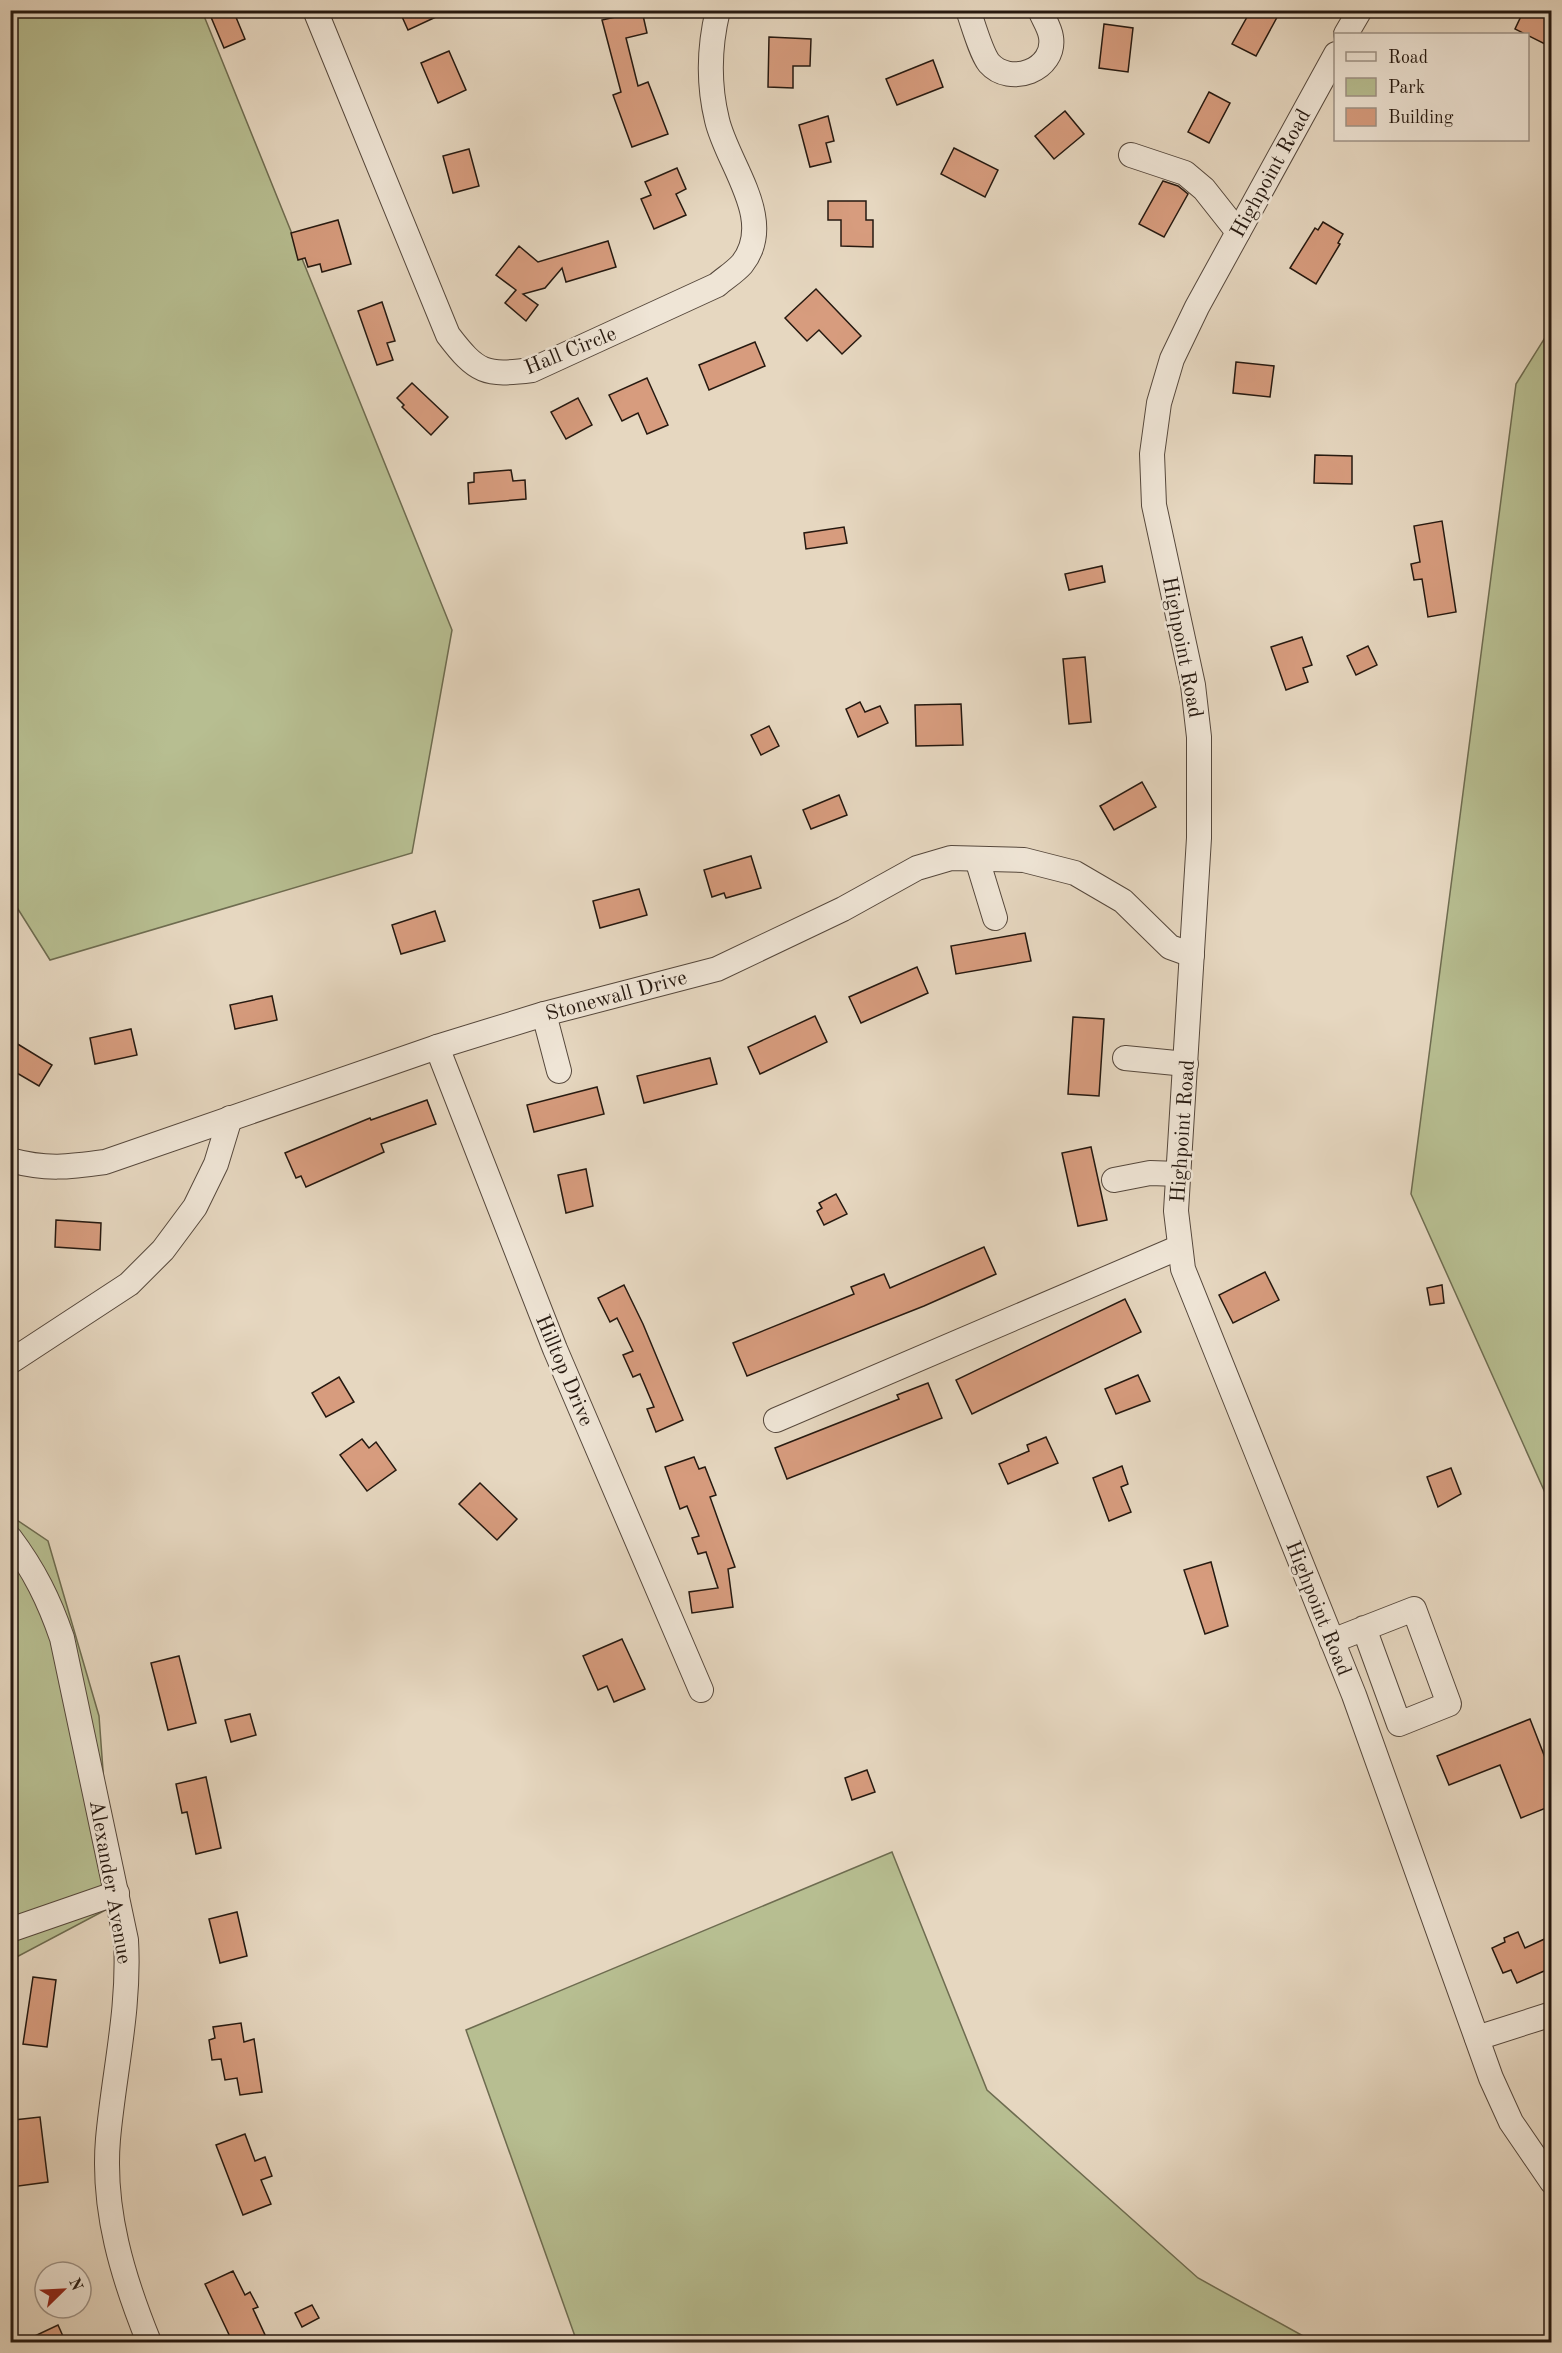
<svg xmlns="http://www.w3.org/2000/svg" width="1562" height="2353" font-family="'Old Standard TT',serif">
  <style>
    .green { fill: #b7be91; stroke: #6e6c50; stroke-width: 1.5 }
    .building { fill: #d79c7e; stroke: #261910; stroke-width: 1.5 }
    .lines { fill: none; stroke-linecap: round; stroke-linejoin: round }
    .minor-casing { stroke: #56483c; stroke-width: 26 }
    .minor { stroke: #efe5d6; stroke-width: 24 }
    .labels { text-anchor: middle; stroke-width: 5; stroke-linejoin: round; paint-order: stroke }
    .street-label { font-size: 21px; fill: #261910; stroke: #efe5d6 }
  </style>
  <rect width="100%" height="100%" fill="#e6d7c0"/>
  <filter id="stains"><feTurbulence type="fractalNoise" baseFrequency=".00333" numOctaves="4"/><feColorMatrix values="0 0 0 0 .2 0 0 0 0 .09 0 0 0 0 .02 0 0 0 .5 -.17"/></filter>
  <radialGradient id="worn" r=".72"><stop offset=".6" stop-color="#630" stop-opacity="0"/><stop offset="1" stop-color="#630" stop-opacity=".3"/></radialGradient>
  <g class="green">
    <polygon points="11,11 202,11 452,630 412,853 50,960 11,898"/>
    <polygon points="1551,328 1551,1506 1411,1194 1516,384"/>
    <polygon points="11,1516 48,1541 99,1716 113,1906 11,1960"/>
    <polygon points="892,1852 987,2090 1198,2278 1314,2342 577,2342 466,2030"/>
  </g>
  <g class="building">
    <polygon points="208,10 233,10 245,39 224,48"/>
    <polygon points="399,10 451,10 408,30"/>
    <polygon points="1251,10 1281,10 1256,56 1232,44"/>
    <polygon points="1524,10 1535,10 1551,18 1551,47 1515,29"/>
    <polygon points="642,11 647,33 626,38 638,86 648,82 668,134 632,147 613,95 621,92 602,20"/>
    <polygon points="1104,24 1133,28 1128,72 1099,68"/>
    <polygon points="769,37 811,39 810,66 793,66 793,88 768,87"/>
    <polygon points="449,51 466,90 438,103 421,63"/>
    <polygon points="933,60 943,87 897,105 886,79"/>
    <polygon points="1209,92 1230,103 1209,143 1188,132"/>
    <polygon points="1065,111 1084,134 1054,159 1035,136"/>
    <polygon points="828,116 834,141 826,143 831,162 810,167 799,125"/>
    <polygon points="954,148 998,170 985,197 941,174"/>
    <polygon points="469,149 479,186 453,193 443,156"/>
    <polygon points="677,168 686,189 676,194 686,215 654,229 641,199 651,195 645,182"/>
    <polygon points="1163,181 1178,186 1188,194 1164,237 1139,224"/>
    <polygon points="828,201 866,201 866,220 873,220 873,247 841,246 841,220 828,220"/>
    <polygon points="338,220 351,264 322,272 320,264 308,267 305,258 298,260 291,233"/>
    <polygon points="1323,222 1343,234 1338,243 1340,244 1316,284 1290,268 1315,228 1318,230"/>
    <polygon points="608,241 616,267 566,282 562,268 545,288 523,294 538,305 526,321 505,303 516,290 496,275 519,246 538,262"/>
    <polygon points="816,289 861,336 842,354 819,330 807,341 785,318"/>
    <polygon points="382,302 395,341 387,343 393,360 377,365 358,311"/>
    <polygon points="755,342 765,366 709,390 699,365"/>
    <polygon points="1236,362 1274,366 1270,397 1233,393"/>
    <polygon points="647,378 668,425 647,434 638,413 622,421 609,395"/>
    <polygon points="412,383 448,417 431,435 402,407 404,405 397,398"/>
    <polygon points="578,398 592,425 566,439 551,412"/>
    <polygon points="1315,455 1352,456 1352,484 1314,483"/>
    <polygon points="511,470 513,481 525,480 526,499 469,504 468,483 474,482 474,473"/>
    <polygon points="1442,521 1456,612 1428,617 1422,579 1414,580 1411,564 1420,562 1414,526"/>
    <polygon points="844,527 847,543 806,549 804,533"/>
    <polygon points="1102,566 1105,582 1069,590 1065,574"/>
    <polygon points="1302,637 1312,665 1303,668 1308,682 1286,690 1271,647"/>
    <polygon points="1368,646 1377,665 1356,675 1347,656"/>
    <polygon points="1085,657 1091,722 1069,724 1063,659"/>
    <polygon points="860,702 865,712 880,706 888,723 858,737 846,709"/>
    <polygon points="961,704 963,745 916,746 915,705"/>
    <polygon points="769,726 779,746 761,755 751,735"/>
    <polygon points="1142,782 1156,807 1114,830 1100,806"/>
    <polygon points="839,795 847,815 811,829 803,810"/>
    <polygon points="751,856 761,888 726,898 724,893 712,897 704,870"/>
    <polygon points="639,889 647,915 600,928 593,901"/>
    <polygon points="435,911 445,941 401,954 392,925"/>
    <polygon points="1025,933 1031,961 956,974 951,946"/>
    <polygon points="917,967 928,993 861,1023 849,997"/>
    <polygon points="272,996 277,1020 235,1029 230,1005"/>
    <polygon points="815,1016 827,1042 760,1074 748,1047"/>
    <polygon points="1073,1017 1104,1019 1099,1096 1068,1094"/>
    <polygon points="131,1029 137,1055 95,1064 90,1038"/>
    <polygon points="16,1043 52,1065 39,1086 10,1069 10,1052"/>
    <polygon points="710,1058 717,1084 644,1103 637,1076"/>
    <polygon points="597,1087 604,1114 534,1132 527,1105"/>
    <polygon points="427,1100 436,1124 381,1144 384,1152 306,1187 301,1176 296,1178 285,1153 370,1118 371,1120"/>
    <polygon points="1091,1147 1107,1220 1078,1226 1062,1153"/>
    <polygon points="586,1169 593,1206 566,1213 558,1175"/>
    <polygon points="836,1194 847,1214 824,1225 817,1211 822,1208 819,1203"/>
    <polygon points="56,1220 101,1223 100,1250 55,1247"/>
    <polygon points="984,1247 996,1274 924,1306 747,1376 733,1343 854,1294 851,1287 884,1274 890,1288"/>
    <polygon points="1265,1272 1279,1300 1233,1323 1219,1295"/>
    <polygon points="624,1285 643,1324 683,1420 656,1432 647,1409 654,1407 640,1374 633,1377 623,1355 633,1351 617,1318 610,1322 598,1298"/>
    <polygon points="1442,1285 1444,1303 1430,1305 1427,1288"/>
    <polygon points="1125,1299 1141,1332 972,1414 956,1380"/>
    <polygon points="1138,1375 1150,1401 1116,1414 1105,1389"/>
    <polygon points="339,1377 354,1402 326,1417 312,1393"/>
    <polygon points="928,1383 942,1418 787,1479 775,1448 899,1399 897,1395"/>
    <polygon points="1046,1437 1058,1463 1008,1484 999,1464 1029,1451 1027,1445"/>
    <polygon points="362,1439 369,1448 376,1442 396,1470 367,1491 340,1455"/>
    <polygon points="694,1457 699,1469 705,1467 716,1495 710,1497 735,1567 728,1569 733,1607 692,1613 689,1592 718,1588 706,1552 698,1554 692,1538 699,1536 687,1506 680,1509 665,1467"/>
    <polygon points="1122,1466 1128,1484 1121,1487 1131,1512 1109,1521 1093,1478"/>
    <polygon points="1451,1468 1461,1494 1438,1507 1427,1477"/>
    <polygon points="480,1483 517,1519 497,1540 459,1504"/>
    <polygon points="1211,1562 1228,1626 1205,1634 1184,1570"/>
    <polygon points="622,1639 645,1689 614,1702 607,1686 598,1690 583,1656"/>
    <polygon points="179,1656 196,1723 168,1730 151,1663"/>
    <polygon points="250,1714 256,1735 231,1742 225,1720"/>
    <polygon points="1530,1719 1551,1773 1551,1806 1521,1818 1500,1765 1449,1785 1437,1756"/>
    <polygon points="867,1770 875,1792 852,1800 845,1778"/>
    <polygon points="206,1777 221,1848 196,1854 187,1812 182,1813 176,1784"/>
    <polygon points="237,1912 247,1956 220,1963 209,1919"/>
    <polygon points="1518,1932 1525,1948 1551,1936 1551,1968 1517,1983 1511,1970 1503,1973 1492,1948 1505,1942 1504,1938"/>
    <polygon points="33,1977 56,1980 47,2047 23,2044"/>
    <polygon points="241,2023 244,2042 254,2039 262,2092 240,2095 237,2078 225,2080 221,2059 212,2060 209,2040 215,2038 213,2027"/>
    <polygon points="40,2117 48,2182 11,2187 10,2138 16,2137 14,2120"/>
    <polygon points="245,2134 255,2161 265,2157 272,2176 261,2180 271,2204 243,2215 216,2145"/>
    <polygon points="233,2271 245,2295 250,2292 258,2307 253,2309 266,2337 253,2343 233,2343 205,2284"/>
    <polygon points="312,2305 319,2318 302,2327 295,2313"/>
    <polygon points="58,2325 66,2343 20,2343"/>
  </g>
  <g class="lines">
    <g class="minor-casing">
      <g id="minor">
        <path d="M315 10 448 335C477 373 485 376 532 370L717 285C725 278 735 272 742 264 777 220 727 164 717 120 708 83 709 47 718 10"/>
        <path d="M968 10C973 24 981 53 989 63 1010 87 1056 70 1051 37 1050 28 1043 18 1040 10"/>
        <polyline points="1346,34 1360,10"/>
        <polyline points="1336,54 1197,307 1172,359 1159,403 1152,454 1154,505 1193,685 1199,737 1199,838 1176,1211 1183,1269 1354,1695 1491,2078 1511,2122 1552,2182"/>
        <polyline points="1131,155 1185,173 1204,189 1238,232"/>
        <polyline points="977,859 995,918"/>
        <polyline points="544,1014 559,1071"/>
        <polyline points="437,1047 555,1349 701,1690"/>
        <polyline points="1125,1058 1186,1064"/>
        <path d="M10 1160C46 1170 69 1167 105 1162L437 1047 544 1014 717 969 843 909 917 868 951 858 1024 860 1075 873 1123 901 1170 947 1192 955"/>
        <polyline points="1114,1180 1150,1173 1179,1174"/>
        <polyline points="10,1362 129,1284 163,1250 195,1207 216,1164 230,1118"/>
        <polyline points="776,1420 1180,1247"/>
        <path d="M10 1538C34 1570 49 1600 62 1638L126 1940C130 2009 114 2072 108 2139 102 2210 123 2278 149 2342"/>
        <polyline points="1332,1641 1414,1609 1449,1704 1399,1724 1364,1628"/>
        <polyline points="10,1930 117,1893"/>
        <polyline points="1477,2038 1552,2014"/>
      </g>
    </g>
    <use href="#minor" class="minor"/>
  </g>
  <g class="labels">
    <g class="street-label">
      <text transform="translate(1270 173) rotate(-61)" y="7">Highpoint Road</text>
      <text transform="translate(570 350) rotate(-22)" y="7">Hall Circle</text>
      <text transform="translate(1183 647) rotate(79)" y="7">Highpoint Road</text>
      <text transform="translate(616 995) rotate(-15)" y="7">Stonewall Drive</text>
      <text transform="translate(1182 1131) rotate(-86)" y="7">Highpoint Road</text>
      <text transform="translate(565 1370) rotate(67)" y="7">Hilltop Drive</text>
      <text transform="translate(1319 1608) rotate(68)" y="7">Highpoint Road</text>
      <text transform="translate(111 1882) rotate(80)" y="7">Alexander Avenue</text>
    </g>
  </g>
  <rect width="1562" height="2353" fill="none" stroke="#e6d7c0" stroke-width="36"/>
  <rect x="12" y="12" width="1538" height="2329" fill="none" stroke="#261910" stroke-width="3"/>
  <rect x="18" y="18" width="1526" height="2317" fill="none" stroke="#261910" stroke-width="1.5"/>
  <rect x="1334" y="33" width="195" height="108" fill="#efe5d6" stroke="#9f9387" stroke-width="1.5"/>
  <rect x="1346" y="52" width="30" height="9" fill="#efe5d6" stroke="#9f9387" stroke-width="1.5"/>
  <text x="1388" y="63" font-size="18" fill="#261910">Road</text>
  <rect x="1346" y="78" width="30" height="18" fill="#b7be91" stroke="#9f9387" stroke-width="1.5"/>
  <text x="1388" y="93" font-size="18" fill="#261910">Park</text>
  <rect x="1346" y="108" width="30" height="18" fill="#d79c7e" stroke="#9f9387" stroke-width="1.5"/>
  <text x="1388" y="123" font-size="18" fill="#261910">Building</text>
  <g transform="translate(63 2290) rotate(66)"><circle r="28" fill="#efe5d6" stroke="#9f9387" stroke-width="1.5"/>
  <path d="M0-4.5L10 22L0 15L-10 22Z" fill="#8f2418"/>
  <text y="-9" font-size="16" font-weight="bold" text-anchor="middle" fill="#261910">N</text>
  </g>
  <rect width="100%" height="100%" filter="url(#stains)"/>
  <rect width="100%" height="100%" fill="url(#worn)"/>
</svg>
